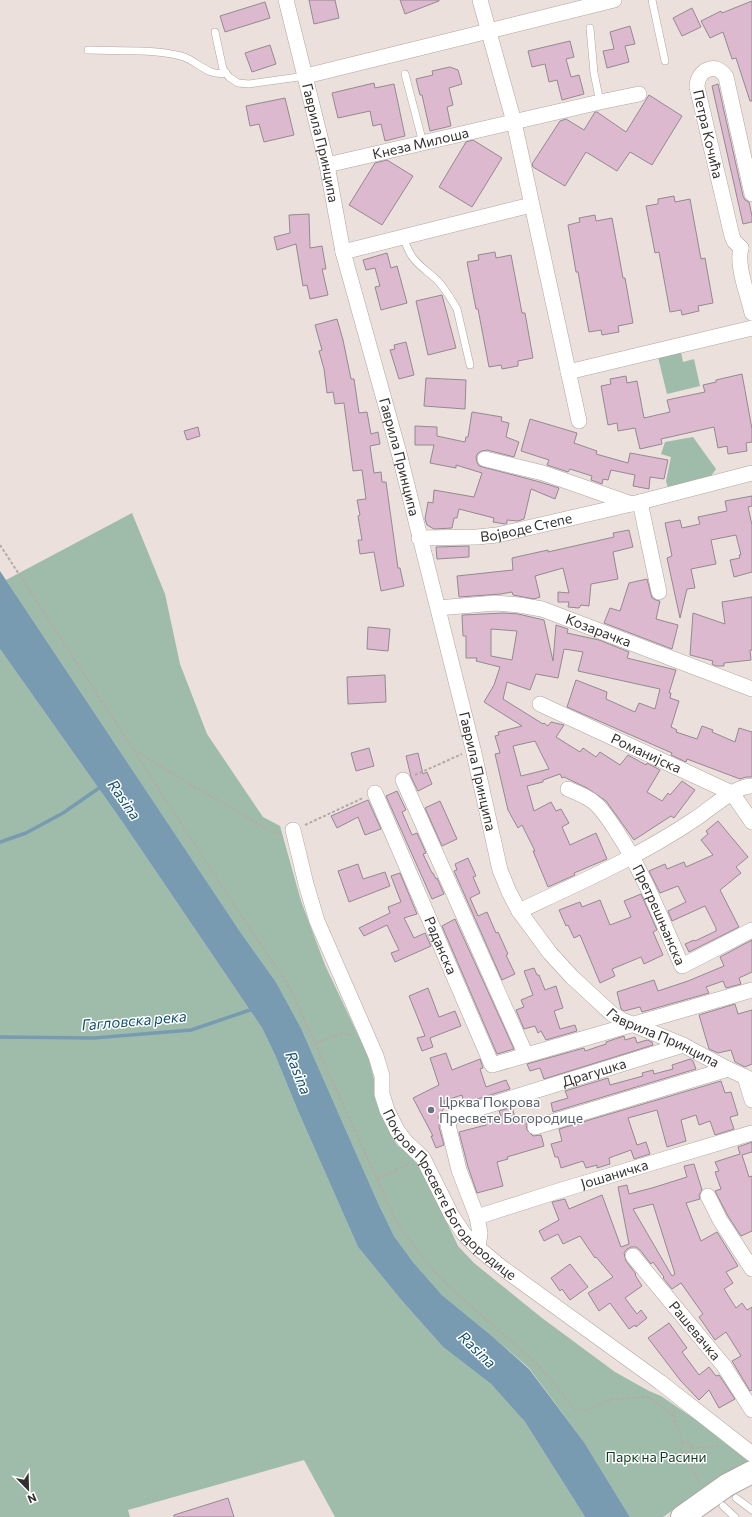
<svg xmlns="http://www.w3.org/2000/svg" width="752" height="1517" font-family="Commissioner,sans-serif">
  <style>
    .green { fill: #9ebca9 }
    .water { fill: #789bb1 }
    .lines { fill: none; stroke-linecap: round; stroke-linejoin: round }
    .stream { stroke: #789bb1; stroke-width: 3.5 }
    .building { fill: #ddb9cf; stroke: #938a90; fill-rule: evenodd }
    .service-casing { stroke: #afa5a0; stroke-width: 8 }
    .minor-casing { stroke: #afa5a0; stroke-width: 16 }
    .primary-casing { stroke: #afa5a0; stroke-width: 24 }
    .path { stroke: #b4aba7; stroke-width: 2; stroke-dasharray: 3 2; stroke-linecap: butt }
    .service { stroke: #fff; stroke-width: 7 }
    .minor { stroke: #fff; stroke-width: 15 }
    .primary { stroke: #fff; stroke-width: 22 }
    .worship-dot { fill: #6b7280; stroke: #fff; stroke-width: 1.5 }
    .labels { text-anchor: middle; stroke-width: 3; stroke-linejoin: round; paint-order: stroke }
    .street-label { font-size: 14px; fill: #353130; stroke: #fff }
    .worship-label { font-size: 14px; fill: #5b616d; stroke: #fff; text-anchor: start }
    .park-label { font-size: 14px; fill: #0f3c25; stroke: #fff }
    .water-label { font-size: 15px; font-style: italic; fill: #125171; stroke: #fff }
  </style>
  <rect width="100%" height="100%" fill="#ebe0db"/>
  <g class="green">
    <polygon points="681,352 683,362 694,359 700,386 667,394 658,357"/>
    <polygon points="693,437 716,469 708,480 668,488 666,481 671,457 661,454 665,442"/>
    <polygon points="132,513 165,594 180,664 207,734 263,817 280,826 301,901 325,965 368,1056 374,1079 375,1099 379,1109 393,1139 398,1146 406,1151 418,1165 438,1203 458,1246 474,1263 542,1318 615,1372 649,1391 661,1396 702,1424 748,1461 697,1493 663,1517 630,1517 584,1442 529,1368 492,1336 442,1295 413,1262 394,1236 378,1203 301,1028 276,982 241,933 6,580"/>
    <polygon points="0,649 121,820 262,1028 275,1055 298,1111 358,1247 403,1302 443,1347 491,1384 525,1422 585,1517 335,1517 304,1460 128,1510 130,1517 0,1517"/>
  </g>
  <polygon class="water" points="0,571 241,933 276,982 301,1028 378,1203 394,1236 413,1262 442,1295 492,1336 529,1369 584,1442 630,1517 585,1517 525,1422 491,1384 443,1347 403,1302 358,1247 298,1111 275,1055 262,1028 121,820 0,649"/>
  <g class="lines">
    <g class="stream">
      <polyline points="0,842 26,833 63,813 102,786"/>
      <polyline points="0,1037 94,1038 191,1030 253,1009"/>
    </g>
  </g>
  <g class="building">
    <polygon points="309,0 335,0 339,18 314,24"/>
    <polygon points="400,0 439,0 439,1 405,14"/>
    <polygon points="752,1 752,101 750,101 736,58 732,59 723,32 710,38 701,21 721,11 722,13"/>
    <polygon points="265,2 270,18 225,32 220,16"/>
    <polygon points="692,8 701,27 682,36 673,18"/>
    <polygon points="630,26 635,44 625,46 629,62 607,68 603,51 614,49 610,32"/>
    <polygon points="570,41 574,57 566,59 571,77 579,75 584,94 562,100 557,80 549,82 545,64 532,67 528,51"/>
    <polygon points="270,45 276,64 252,72 245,53"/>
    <polygon points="450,67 458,70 462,84 449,88 453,105 447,107 451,126 430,131 422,95 420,95 416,79 433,75 432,71"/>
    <polygon points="374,83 375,88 394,84 405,136 385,141 381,124 373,126 370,111 338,118 332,93"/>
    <polygon points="718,84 743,196 745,200 749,202 752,216 752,222 743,224 712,86"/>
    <polygon points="649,95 682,116 652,165 630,152 617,171 586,152 565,186 533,167 532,164 560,121 566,119 584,130 595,112 597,112 626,132"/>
    <polygon points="285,98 294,135 264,142 259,124 250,126 246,106"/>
    <polygon points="473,140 502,158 472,207 439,187 466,142"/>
    <polygon points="387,160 413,176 382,225 349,205 375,163"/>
    <polygon points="674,196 675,202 690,199 701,259 705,258 713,303 698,306 699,311 682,315 681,310 670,312 659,252 655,253 646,206 658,204 658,199"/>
    <polygon points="309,214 310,248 322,246 326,269 322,269 328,295 310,299 307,285 303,286 296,244 277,250 274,237 290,233 289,215"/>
    <polygon points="595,215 596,221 612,218 623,278 625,278 633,323 618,326 619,332 602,335 601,330 589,332 578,272 576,272 568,225 580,222 579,218"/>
    <polygon points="495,252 496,258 511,255 522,313 525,313 533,358 518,361 518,366 502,369 501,365 489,367 478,309 476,309 467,262 479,260 478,255"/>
    <polygon points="387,253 391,268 397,266 407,303 381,310 375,287 380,286 375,268 366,270 363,260"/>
    <polygon points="442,295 456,348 428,355 416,301"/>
    <polygon points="337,319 343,340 351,379 354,379 359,413 367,412 371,434 378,432 380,444 370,446 374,473 381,472 382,482 386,482 398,568 400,568 404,586 381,591 374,552 360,554 358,540 362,540 358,516 360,515 357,500 366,499 362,470 353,471 344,403 335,404 333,392 327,393 324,369 319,351 322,350 315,325"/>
    <polygon points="406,342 414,375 399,379 390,350 395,349 394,345"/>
    <polygon points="742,374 752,429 752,442 746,443 747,451 728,454 727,446 718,448 714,427 661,439 662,444 640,449 635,428 618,431 617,423 608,425 601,386 611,384 610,379 626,376 627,383 637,381 644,418 670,412 667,400 705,392 703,385 716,382 716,380"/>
    <polygon points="426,378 466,380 465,409 424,406"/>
    <polygon points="472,412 502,417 501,421 509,423 506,437 519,442 514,457 487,450 482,451 478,453 476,457 477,462 479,466 540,482 559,488 555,499 531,489 524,519 518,521 507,520 507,523 505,524 493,522 494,518 459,509 457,518 454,518 452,528 434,529 427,525 425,519 428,502 433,503 434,490 474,497 482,473 456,465 456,468 430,463 434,445 415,445 415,426 437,427 437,436 465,442 466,437 468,437"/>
    <polygon points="530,419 577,433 574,443 597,451 596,454 628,463 630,453 668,460 664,479 650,477 649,489 633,486 635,475 611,470 608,480 603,479 602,484 591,480 592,476 570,469 568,472 547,465 549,460 521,451"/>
    <polygon points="198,427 200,436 187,440 184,431"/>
    <polygon points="752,496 752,506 748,507 752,525 752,572 734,577 730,560 740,558 739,555 741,555 736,535 711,540 716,564 691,569 695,588 687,589 680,618 667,558 672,556 665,523 680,520 682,528 700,524 698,517 727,511 725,501"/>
    <polygon points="629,530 633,547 613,552 618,579 591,584 589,606 581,605 579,608 568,607 569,602 558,602 558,592 569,593 563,568 535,576 540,597 534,599 513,595 512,592 501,594 459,597 457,576 513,570 512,558 548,550 548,552 614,537 613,533"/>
    <polygon points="469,546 469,557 437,559 436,547"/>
    <polygon points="647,579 652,598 656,600 660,601 656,619 678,625 672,649 604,623 610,608 620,611 629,583"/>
    <polygon points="752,597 752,650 750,650 751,660 724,663 724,666 716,666 712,664 713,661 690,655 693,613 725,624 722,602"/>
    <path d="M504 613 518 614 544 620 553 661 556 625 568 629 567 633 599 640 629 652 627 658 676 670 669 693H671L670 698 679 701 671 727 677 730 676 732 697 739 702 726 713 730 712 732 735 742 739 728 752 732V777H746L740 779 687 759 686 762 671 755 672 753 567 707 576 680 607 692 606 699 635 712 639 703 655 709 660 689 578 671 583 652 564 649 558 678 536 674 530 690 507 682 503 699 543 724 544 723 548 726 551 722 564 725 556 737 580 752 583 748 596 757 600 752 620 765 628 755 646 765 647 763 660 770 647 792 662 801 668 793 670 795 682 781 695 790 674 818 671 816 634 840 606 801 587 788 564 777 562 778 560 774 543 780V782L527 786 534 811 551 802 556 811 561 809 569 823 562 827 570 845 596 833 607 859 574 873 575 875 548 887 533 851H535L522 825 518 828 508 810 495 754 500 753 495 736 499 735 498 732 522 726 484 702 494 685 500 667 476 661 477 658H466V636H463L462 615ZM491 629 517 631 512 660 491 656ZM535 741 549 769 521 776 513 746Z"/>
    <polygon points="368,627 390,629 388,651 367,649"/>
    <polygon points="385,675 386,702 348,704 347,677"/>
    <polygon points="369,748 374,766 356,771 351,753"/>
    <polygon points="418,753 423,774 427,772 432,784 418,791 411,777 406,756"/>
    <polygon points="397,791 406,810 402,812 412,835 417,833 426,853 423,854 432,873 433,873 436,879 437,878 444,894 432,899 386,796"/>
    <polygon points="368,800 381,829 365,835 358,817 337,828 331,816"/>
    <polygon points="440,801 457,839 442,846 425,808"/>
    <polygon points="718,821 748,857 736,867 741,873 720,890 739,927 689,952 685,944 694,940 695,941 716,931 716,928 705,906 672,921 668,911 686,902 678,886 660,893 649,871 665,864 667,869 684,862 686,867 713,855 701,840 708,834 706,831"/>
    <polygon points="468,858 476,876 473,877 480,893 470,898 478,916 487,912 496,933 498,932 508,954 506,955 515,974 502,980 454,871 457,870 455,864"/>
    <polygon points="358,864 363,879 385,872 390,886 349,902 338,871"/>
    <polygon points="400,873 417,914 404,918 414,938 425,933 431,946 395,962 391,953 399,950 387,925 364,936 359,928 390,913 388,907 401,902 391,876"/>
    <polygon points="641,894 657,930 653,932 663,955 644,964 641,957 612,969 615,976 600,983 580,935 574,938 568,925 566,926 559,910 580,902 582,907 600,900 610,925 631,917 624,901"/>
    <polygon points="455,919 514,1049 497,1054 442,926"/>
    <polygon points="752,940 752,972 739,978 741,984 726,988 723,981 706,987 709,993 642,1012 640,1007 624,1011 621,1009 617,992 654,980 658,991 688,981 724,966 720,957"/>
    <polygon points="534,968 537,975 539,975 545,990 556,986 563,1008 554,1011 560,1029 575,1025 577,1031 546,1040 541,1031 538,1033 535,1026 524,1029 516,1010 524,1007 521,1000 533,995 524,971"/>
    <polygon points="428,988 439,1017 455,1011 461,1026 430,1038 433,1047 422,1051 417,1038 425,1036 409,996"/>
    <polygon points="735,1004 738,1014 752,1010 752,1064 745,1067 735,1062 731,1050 718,1053 709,1049 699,1015"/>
    <polygon points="624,1036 625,1040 635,1037 637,1043 647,1040 652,1042 653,1045 544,1079 540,1068 530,1071 527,1064 584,1048 585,1051 606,1044 606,1042"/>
    <polygon points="446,1053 452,1070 480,1059 483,1068 480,1069 486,1087 506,1080 510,1089 464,1103 462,1095 444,1101 445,1107 438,1117 440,1121 439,1127 444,1145 436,1148 431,1136 433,1136 413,1098 439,1085 430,1058"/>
    <polygon points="690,1059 693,1061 696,1069 553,1112 551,1103 568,1098 565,1091 608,1078 610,1085 643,1076 642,1073 653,1070 654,1074 673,1069 672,1065"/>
    <polygon points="721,1081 725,1093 731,1092 738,1115 730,1117 734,1129 715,1135 710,1121 699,1125 696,1115 681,1120 686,1141 667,1147 657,1110 628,1118 637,1145 646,1142 650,1154 634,1159 631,1150 609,1158 610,1164 597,1168 597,1165 586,1168 583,1161 561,1168 558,1157 555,1157 551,1144 562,1141 559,1129"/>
    <polygon points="512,1107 516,1121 535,1116 536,1117 528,1121 526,1125 527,1130 533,1136 541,1135 544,1146 507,1157 508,1159 497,1162 503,1186 477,1193 468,1167 459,1132 486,1125 484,1121 501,1116 499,1111"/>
    <polygon points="752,1142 752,1152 742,1155 749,1177 752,1176 752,1231 741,1236 728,1216 715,1191 721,1189 715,1172 719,1171 715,1162 740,1154 738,1147"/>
    <path d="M694 1164 702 1190 699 1195 700 1199 686 1203 701 1241 717 1232 738 1266 726 1272 733 1283 724 1289 736 1308 742 1303 747 1310 752 1307V1390L750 1391 732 1361 741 1356 726 1332 715 1340 699 1317 703 1314 681 1283 672 1289 663 1278 664 1277 653 1262 651 1264 640 1250 636 1247H631L627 1249 624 1253 626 1261 636 1274 635 1275 642 1286 625 1298 637 1314 641 1310 647 1318 636 1327 635 1325 629 1329 610 1303 599 1311 588 1293 613 1277 596 1257 595 1258 580 1236 563 1244 558 1234 544 1241 539 1231 559 1220 552 1202 565 1199 569 1209 602 1195 621 1247 629 1244 618 1187 627 1185 629 1194 652 1188 687 1177 684 1166ZM653 1204 675 1274 672 1276 633 1209Z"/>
    <polygon points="570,1264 588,1287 570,1300 562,1289 560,1291 551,1278"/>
    <polygon points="669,1323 687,1348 682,1352 699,1375 709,1367 716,1376 719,1375 735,1399 719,1408 709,1390 699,1400 680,1380 648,1338"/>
    <polygon points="228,1498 234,1517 174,1517 174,1515"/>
  </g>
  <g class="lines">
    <g class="service-casing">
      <g id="service">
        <polyline points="652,0 665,61"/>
        <polyline points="590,28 594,73 600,102"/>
        <polyline points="215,32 223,69 229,77 238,83 249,84 306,76"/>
        <path d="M88 50C117 51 153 49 181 56 197 60 207 77 226 73"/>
        <polyline points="405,74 423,143"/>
        <path d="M403 236C411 262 419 264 437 280 445 288 451 299 457 309L470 365"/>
        <polyline points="736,1498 752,1510"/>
        <polyline points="723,1506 735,1517"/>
      </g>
    </g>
    <g class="minor-casing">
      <g id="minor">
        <path id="s1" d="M286 0 327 165 343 252 399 453 473 749 500 870 509 892 519 911 550 953 572 977 612 1014 622 1020 683 1045 728 1069 752 1080"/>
        <polyline points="480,0 514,122 579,421"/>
        <polyline points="306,76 614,0"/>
        <path id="s2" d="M327 165 600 102 639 94"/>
        <path d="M741 248 734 241 732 236 697 87C697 70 716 61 726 77L752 194"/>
        <path d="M741 248C736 266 748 295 752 313"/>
        <polyline points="343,252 531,205"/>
        <polyline points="568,372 752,328"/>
        <polyline points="485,459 543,473 632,504"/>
        <polyline points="640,502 659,592"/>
        <path id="s3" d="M419 538 477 537 497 535 640 502 752 473"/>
        <path id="s4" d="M438 608 495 603 519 605 542 609 752 689"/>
        <path id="s5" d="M540 704 732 793 752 822"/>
        <polyline points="403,780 526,1055"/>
        <path id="s6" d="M568 789C578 793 589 797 597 805 605 813 611 823 617 832 644 873 662 921 682 966L752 930"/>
        <path id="s7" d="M375 793 492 1065 752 990"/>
        <path id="s8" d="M293 830 306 884 317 921 376 1056 382 1076V1094L387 1110 397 1130 405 1141 423 1158 452 1216 464 1234 478 1248 501 1267 660 1382 752 1454"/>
        <path d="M519 911C579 883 640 856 695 819 709 810 736 785 752 786"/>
        <polyline points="745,1077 752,1100"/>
        <polyline points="535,1127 728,1069"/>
        <polyline points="708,1196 720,1220 752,1269"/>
        <path id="s9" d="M477 1217 555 1192 752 1133"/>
        <path id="s10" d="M478 1248 480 1233 477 1217 459 1170 448 1125 451 1118 457 1115 683 1045"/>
        <path id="s11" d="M633 1256 724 1366 752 1410"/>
      </g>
    </g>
    <g class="primary-casing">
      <polyline id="primary" points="682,1517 727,1485 752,1472"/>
    </g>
    <g class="path">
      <polyline points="0,545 248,926 286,981 295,999 393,1214 402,1230 431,1268 457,1294 536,1363 558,1388 571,1406 578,1410 587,1410 612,1399 649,1397 674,1416"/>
      <polyline points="134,750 193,786 276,834 280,833"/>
      <polyline points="415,775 462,754"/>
      <polyline points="305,825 363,798"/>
      <polyline points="316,1043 343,1033 351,1035"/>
      <polyline points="377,1179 409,1164"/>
      <polyline points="675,1410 674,1416 683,1443"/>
      <circle cx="686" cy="1448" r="5.5"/>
      <polyline points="691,1448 720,1446"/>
      <polyline points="687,1453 699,1483"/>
    </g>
    <use href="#service" class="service"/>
    <use href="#minor" class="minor"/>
    <use href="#primary" class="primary"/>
  </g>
  <circle class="worship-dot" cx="431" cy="1110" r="4"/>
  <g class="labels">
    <g class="street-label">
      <text transform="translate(708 134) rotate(77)" y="5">Петра Кочића</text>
      <text dy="5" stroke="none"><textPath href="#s1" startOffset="147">Гаврила Принципа</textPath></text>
      <text dy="5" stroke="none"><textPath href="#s2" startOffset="96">Кнеза Милоша</textPath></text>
      <text dy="5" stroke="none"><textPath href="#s1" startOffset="471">Гаврила Принципа</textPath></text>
      <text dy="5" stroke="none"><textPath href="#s3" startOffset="108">Војводе Степе</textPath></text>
      <text dy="5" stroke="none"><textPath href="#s4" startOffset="165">Козарачка</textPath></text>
      <text dy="5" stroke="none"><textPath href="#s5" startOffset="117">Романијска</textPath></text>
      <text dy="5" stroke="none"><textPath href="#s1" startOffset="795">Гаврила Принципа</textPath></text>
      <text dy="5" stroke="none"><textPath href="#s6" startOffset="160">Претрешњанска</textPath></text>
      <text dy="5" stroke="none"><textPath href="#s7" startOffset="166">Раданска</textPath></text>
      <text dy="5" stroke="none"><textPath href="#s1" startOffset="1137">Гаврила Принципа</textPath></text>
      <text dy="5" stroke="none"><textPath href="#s10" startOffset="286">Драгушка</textPath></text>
      <text dy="5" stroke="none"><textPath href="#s9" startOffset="144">Јошаничка</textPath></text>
      <text dy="5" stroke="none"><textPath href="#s8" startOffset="404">Покров Пресвете Богодородице</textPath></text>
      <text dy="5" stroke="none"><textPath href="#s11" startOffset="97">Рашевачка</textPath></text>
    </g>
    <g class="worship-label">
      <text x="439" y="1107">Црква Покрова<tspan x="439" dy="16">Пресвете Богородице</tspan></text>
    </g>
    <g class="park-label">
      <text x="656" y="1462">Парк на Расини</text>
    </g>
    <g class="water-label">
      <text transform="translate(124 800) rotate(55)" y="5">Rasina</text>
      <text transform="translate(134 1021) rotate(-5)" y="5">Гагловска река</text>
      <text transform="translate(298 1073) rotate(68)" y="5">Rasina</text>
      <text transform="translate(477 1350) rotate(44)" y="5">Rasina</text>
    </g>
  </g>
  <g transform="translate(28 1489) rotate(157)" stroke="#ffffff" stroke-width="3" paint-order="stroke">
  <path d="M0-3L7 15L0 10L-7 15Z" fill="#353130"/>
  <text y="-6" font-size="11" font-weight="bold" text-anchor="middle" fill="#353130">N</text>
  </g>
</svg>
